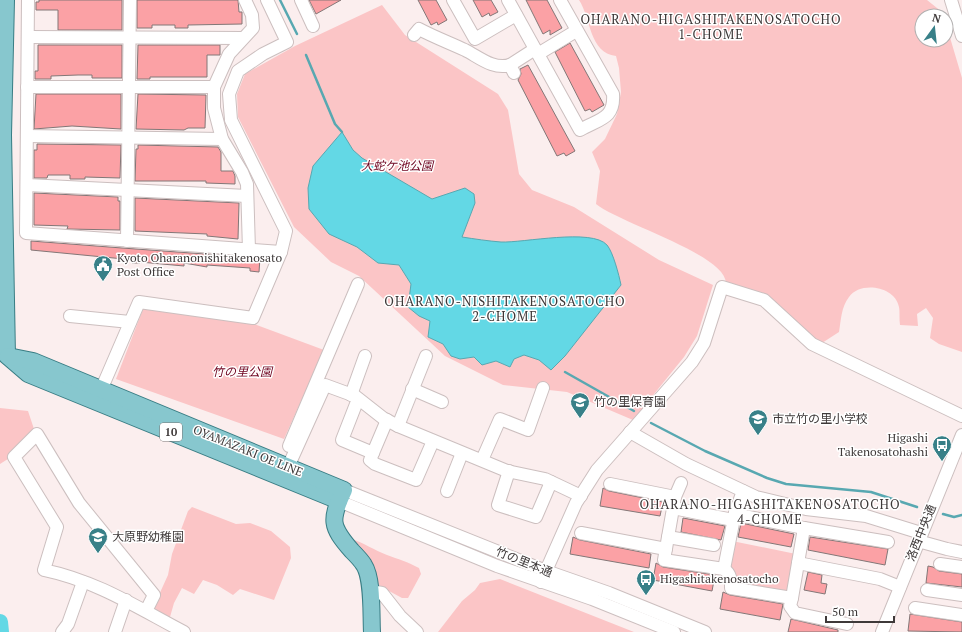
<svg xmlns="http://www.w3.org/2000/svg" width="962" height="632" font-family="'PT Serif','Noto Sans JP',serif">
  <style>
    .green { fill: #fbc5c6 }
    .water { fill: #63d8e5; stroke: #58a8b1 }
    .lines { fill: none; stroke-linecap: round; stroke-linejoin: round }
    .stream { stroke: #58a8b1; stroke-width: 2.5 }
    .river { stroke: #63d8e5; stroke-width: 16 }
    .building { fill: #fba1a5; stroke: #837777 }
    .minor-casing { stroke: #ccbfbf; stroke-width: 14 }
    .major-casing { stroke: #397d84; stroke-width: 18 }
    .minor { stroke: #fff; stroke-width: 12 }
    .major { stroke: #87c7ce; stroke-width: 16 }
    .labels { text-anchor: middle; stroke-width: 3; stroke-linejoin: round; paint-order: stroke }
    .shield { fill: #fff; stroke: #787474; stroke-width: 1 }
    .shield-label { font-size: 11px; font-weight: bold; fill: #3e3939 }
    .park-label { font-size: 12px; font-style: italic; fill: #6d001d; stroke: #fff }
    .poi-label { font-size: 12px; fill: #3e3939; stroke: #fff; text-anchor: start }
    .street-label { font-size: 12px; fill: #3e3939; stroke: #fff }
    .neighbourhood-label { font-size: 13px; letter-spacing: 1px; fill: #3e3939; stroke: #fff }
  </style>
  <rect width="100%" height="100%" fill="#fbeeee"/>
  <g class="green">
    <path d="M579 0H927L942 12 943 16H922V40H946V24L962 78V352L939 344 930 338 933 318 926 308 917 314 918 326 900 325C899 319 900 312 899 307 895 286 860 281 849 297 841 307 841 321 839 332L822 343 804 331 771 298 764 297 726 283C725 254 619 223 596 204L600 171 592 152 605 139 617 114 621 92 619 68 616 56C589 53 591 18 579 0Z"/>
    <polygon points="382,5 405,35 498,94 508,110 519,174 532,190 574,207 659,260 713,285 697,336 684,357 633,420 567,392 503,385 445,356 359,276 331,262 294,227 238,117 237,94 245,74 295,46"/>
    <polygon points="143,309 251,323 324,350 284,439 116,379"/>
    <polygon points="0,408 28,411 35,432 11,457 0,464"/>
    <polygon points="192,507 236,524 250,523 271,531 290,547 291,558 274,600 240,589 233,595 217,585 203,580 194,594 182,588 174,603 170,617 166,617 153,608 168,575 172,554 188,511"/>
    <path d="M352 539C364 543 374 550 387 555 398 559 408 562 419 568L421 574 408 598H402L389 591 374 590Z"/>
    <polygon points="732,541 796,554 788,594 739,584 734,572 729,567"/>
    <polygon points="500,579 634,632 438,632 462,601 475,590 480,583"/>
  </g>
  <path class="water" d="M342 132 353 150 362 158 432 199 465 188 474 194 475 203 462 237C475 239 488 241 501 242 523 243 592 228 607 245 613 252 619 275 621 285L565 356 551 370 539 360 524 355 514 359 510 367 496 361 482 365 474 357 460 359 451 356 443 344 428 337 430 321 419 316 408 307 411 284 399 265 378 263 357 247 329 234 309 209 308 188 313 166Z"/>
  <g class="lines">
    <g class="stream">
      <polyline points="280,0 297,34"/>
      <polyline points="306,55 335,124 342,132"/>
      <polyline points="565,372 634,411"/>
      <polyline points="651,423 705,451 767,478 786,484 871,492 917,507"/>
      <polyline points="943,514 954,517 962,515"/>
    </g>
    <polyline class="river" points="0,622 1,632"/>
  </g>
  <g class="building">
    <polygon points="39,0 122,0 122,30 58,30 58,10 36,10 36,2 39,2"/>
    <polygon points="137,0 238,0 239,12 242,12 242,24 188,25 188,28 175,28 175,25 152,25 152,28 137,28"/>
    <polygon points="309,0 341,0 316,14"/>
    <polygon points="418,0 436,0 447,20 438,25 437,22 431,25"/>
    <polygon points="473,0 491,0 498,12 490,16 489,13 482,17"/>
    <polygon points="526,0 547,0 562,28 550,35 550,30 543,34"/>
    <polygon points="570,43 604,105 592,112 590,109 585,111 555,52"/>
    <polygon points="38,45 122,45 122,78 92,78 92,75 78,75 51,76 51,79 35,79 35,71 38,71"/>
    <polygon points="138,45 220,45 220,55 207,55 207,77 150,77 150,79 137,79"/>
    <polygon points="528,65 575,151 566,156 564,153 557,156 518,80 521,74 520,69"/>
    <polygon points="36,94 121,94 121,129 72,126 34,129"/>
    <polygon points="138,94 206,95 205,128 188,128 184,130 136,129"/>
    <polygon points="37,144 121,145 120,178 85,177 85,179 70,179 70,175 48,175 47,178 34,178 34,150 37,150"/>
    <polygon points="138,145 218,147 221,152 221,171 233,171 235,176 235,184 206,183 206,181 135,181 136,149 138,149"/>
    <polygon points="34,193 118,197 118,201 120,201 120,230 67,229 68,226 34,225"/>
    <polygon points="135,198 239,203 238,239 207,236 207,234 135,231"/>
    <polygon points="31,241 122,248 260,258 259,272 250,271 250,268 207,265 207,267 184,263 184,266 140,262 140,263 132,263 133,261 124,259 31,250"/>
    <polygon points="603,488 609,491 663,502 660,516 600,506"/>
    <polygon points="683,518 725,526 721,540 681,532"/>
    <polygon points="741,523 794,534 791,547 738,537"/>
    <polygon points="573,537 580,540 651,554 649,568 570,554"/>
    <polygon points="810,537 888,549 885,565 808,550"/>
    <polygon points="656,563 663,567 715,575 712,591 653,580"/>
    <polygon points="928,566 933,567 939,571 962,574 962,587 926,583"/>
    <polygon points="808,572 822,575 821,583 827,584 825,594 804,590"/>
    <polygon points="723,592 730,595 783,604 780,620 720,609"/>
    <polygon points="910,614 962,622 962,632 908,631"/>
    <polygon points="791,619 838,630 838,632 788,632"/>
  </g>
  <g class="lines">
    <g class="minor-casing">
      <g id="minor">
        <polyline points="28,0 26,233 281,252"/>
        <polyline points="245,0 252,15 253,28 229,54 214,87 214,108 222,139 242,172 247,184 249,250"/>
        <polyline points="301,0 313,26"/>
        <polyline points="453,0 475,39 516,15"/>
        <path d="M508 0 580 130C599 119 615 119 613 94L560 0"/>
        <polyline points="951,0 962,36"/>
        <path d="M414 35 419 29C434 37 450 43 465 50 479 57 493 70 510 65"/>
        <polyline points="28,37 243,38"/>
        <polyline points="538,54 576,31"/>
        <polyline points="514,73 510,65 535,49"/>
        <polyline points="27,87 214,87"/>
        <polyline points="27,136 222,139"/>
        <polyline points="27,185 247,196"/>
        <polyline points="127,241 130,0"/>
        <polyline points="70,316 130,322"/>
        <polyline points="412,389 442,402"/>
        <polyline points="101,390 139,302 253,318 281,252 286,231 231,120 229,94 238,71 263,54 287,42 267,0"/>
        <polyline points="351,395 365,356"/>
        <polyline points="358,399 342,440 373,453 387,420"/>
        <polyline points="398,426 426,356"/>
        <polyline points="630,432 686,464 756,497 806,509 866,516 921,533"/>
        <polyline points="289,446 358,284"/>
        <polyline points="373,453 370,460 375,464 416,480 433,441"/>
        <polyline points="482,460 500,419 528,430 543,388"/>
        <polyline points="288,467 325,385 355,396 383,418 398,426 507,471 545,479 581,496"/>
        <polyline points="509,471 498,505 536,517 551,482"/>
        <path d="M681 483 675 497 664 560 724 569C731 574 731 580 731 588L792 598 804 528"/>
        <polyline points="610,484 675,497"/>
        <polyline points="344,490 546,571 609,593 705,632"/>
        <polyline points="447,491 462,453"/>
        <polyline points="339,501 497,566 592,599 674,632"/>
        <polyline points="673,508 733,520"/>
        <polyline points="735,513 744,516 804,528 888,542"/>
        <polyline points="581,533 666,549"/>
        <polyline points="668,537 714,545"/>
        <polyline points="918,541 947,549 962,552"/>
        <polyline points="798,563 880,579 900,587"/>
        <polyline points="940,564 962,567"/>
        <polyline points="724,569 735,513 743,491"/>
        <polyline points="541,582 576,503 597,470 692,362 704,343 722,287 764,300 812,344 962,416"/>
        <polyline points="927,590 962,595"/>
        <polyline points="370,591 382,593 400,616 417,632"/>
        <polyline points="792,598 790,606 795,613 847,624"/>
        <polyline points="915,608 962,615"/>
        <path d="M146 611 154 595 79 503 37 434 14 457 57 527 44 570C97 581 138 608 184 632"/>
        <polyline points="62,632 68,624 83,582"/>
        <polyline points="115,632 126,600"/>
        <polyline points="882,632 962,435"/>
      </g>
    </g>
    <g class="major-casing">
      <g id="major">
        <polyline points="6,0 3,135 7,356 28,374 339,501"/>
        <path d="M8 356 33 361 344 490C330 520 330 526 352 551 356 555 361 560 364 565 373 579 371 614 372 632"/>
      </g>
    </g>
    <use href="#minor" class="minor"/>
    <use href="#major" class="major"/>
  </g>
  <defs>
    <g id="civic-pin" transform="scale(1)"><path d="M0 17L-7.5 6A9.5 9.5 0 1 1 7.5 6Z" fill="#388088" stroke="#fff"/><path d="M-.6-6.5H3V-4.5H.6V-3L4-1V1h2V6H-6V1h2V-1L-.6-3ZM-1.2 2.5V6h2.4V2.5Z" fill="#fff"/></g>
    <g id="school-pin" transform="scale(1)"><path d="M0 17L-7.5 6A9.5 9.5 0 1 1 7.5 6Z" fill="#388088" stroke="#fff"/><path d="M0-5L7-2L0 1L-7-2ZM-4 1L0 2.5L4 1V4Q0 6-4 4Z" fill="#fff"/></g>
    <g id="bus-pin" transform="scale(1)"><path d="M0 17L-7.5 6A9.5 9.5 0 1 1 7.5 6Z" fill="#388088" stroke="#fff"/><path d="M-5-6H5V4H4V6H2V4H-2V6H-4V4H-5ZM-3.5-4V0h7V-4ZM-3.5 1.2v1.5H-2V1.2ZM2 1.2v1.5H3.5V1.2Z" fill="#fff"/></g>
  </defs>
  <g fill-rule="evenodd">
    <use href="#civic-pin" x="103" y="265"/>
    <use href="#school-pin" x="580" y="402"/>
    <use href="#school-pin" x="758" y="419"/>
    <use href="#bus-pin" x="942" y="445"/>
    <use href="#school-pin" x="98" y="537"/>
    <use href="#bus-pin" x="646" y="579"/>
  </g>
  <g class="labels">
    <rect class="shield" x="160" y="423" width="22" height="18" rx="3"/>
    <g class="shield-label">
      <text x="171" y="436">10</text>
    </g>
    <g class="park-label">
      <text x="397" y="170">大蛇ケ池公園</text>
      <text x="242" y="376">竹の里公園</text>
    </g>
    <g class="poi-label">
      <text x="117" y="262">Kyoto Oharanonishitakenosato<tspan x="117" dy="14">Post Office</tspan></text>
      <text x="594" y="406">竹の里保育園</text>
      <text x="772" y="423">市立竹の里小学校</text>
      <text x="928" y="442" text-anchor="end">Higashi<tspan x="928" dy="14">Takenosatohashi</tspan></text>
      <text x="112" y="541">大原野幼稚園</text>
      <text x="660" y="583">Higashitakenosatocho</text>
    </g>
    <g class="street-label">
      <text transform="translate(248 451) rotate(22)" y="4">OYAMAZAKI OE LINE</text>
      <text transform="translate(921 533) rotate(-68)" y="4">洛西中央通</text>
      <text transform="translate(524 562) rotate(22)" y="4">竹の里本通</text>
    </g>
    <g class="neighbourhood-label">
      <text x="711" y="24">OHARANO-HIGASHITAKENOSATOCHO<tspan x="711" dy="15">1-CHOME</tspan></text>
      <text x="505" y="306">OHARANO-NISHITAKENOSATOCHO<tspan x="505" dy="15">2-CHOME</tspan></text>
      <text x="770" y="509">OHARANO-HIGASHITAKENOSATOCHO<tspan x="770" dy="15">4-CHOME</tspan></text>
    </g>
  </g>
  <g transform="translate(934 28) rotate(15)"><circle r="19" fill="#ffffff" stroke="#b2b0b0"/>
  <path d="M0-3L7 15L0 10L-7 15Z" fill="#388088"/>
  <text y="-6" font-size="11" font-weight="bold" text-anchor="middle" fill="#3e3939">N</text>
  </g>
  <path d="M826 616v6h68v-6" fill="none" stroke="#3e3939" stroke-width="2"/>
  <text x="832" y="616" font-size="12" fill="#3e3939" stroke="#ffffff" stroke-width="3" paint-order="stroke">50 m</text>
</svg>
